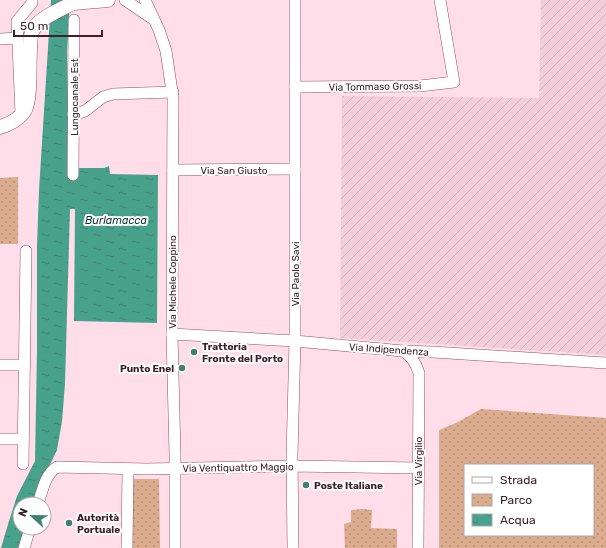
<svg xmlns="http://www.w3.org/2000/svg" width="606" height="548" font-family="Rubik,sans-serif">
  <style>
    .industrial { fill: url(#industrial-furrows) }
    .park { fill: url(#park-dots); fill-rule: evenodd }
    .water { fill: url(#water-ripples) }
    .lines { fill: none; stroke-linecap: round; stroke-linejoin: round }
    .minor-casing { stroke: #944d6b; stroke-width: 12 }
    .tertiary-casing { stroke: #944d6b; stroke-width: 15 }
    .minor { stroke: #fff; stroke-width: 11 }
    .tertiary { stroke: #fff; stroke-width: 14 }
    .poi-dot { fill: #418170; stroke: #fff; stroke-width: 1.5 }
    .labels { text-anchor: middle; stroke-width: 4; stroke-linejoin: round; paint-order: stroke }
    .street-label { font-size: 10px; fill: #3e202c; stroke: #fff }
    .poi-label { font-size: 10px; font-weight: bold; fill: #3e202c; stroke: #fff; text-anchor: start }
    .water-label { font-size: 11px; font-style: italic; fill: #0d372e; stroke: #fff }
  </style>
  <defs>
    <pattern id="industrial-furrows" width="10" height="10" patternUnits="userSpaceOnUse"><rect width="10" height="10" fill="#f2cedb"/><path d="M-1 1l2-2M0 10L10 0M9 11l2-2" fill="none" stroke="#d1b1bc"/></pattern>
    <pattern id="park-dots" width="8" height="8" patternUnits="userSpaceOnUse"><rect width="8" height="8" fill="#dbac8d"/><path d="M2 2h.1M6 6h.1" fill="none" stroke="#b38c73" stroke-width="1.8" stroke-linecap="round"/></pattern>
    <pattern id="water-ripples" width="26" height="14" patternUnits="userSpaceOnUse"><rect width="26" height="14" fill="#48a28b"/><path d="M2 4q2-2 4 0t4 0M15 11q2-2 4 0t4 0" fill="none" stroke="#3d8472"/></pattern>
  </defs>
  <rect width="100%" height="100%" fill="#ffdde9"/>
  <polygon class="industrial" points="541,0 606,0 606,355 340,338 342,96 539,98"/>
  <g class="park">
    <polygon points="18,177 18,244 0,244 0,178"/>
    <path d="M481 409 606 418V548H439V430L456 423ZM465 465H593V535H465Z"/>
    <polygon points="133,479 159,479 160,548 133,548"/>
    <polygon points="362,509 372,510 371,528 397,529 397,548 345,548 344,524 351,522 351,510"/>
  </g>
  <polygon class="water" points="51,0 70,0 67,51 68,117 77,168 104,168 109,166 110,174 158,175 157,323 74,321 75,209 70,209 65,384 62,421 57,450 45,475 34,504 20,504 20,528 26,528 21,548 1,548 9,521 17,496 35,461 37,351 37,246 39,190"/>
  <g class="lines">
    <g class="minor-casing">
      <g id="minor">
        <polyline points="125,0 153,19"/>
        <polyline points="145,0 159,30 166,51 173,98 172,334 175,454 175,548"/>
        <polyline points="0,39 18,38"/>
        <polyline points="295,87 420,86 454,82 440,0"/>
        <polyline points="21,114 17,21 32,3 32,0"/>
        <polyline points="73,114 79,113 85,111 103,97 113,94 173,92"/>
        <polyline points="173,170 295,169"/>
        <polyline points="73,175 74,20"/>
        <polyline points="172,334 295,341 403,351 433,352 606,363"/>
        <path d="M403 351C412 356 416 363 419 373L418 548"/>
        <polyline points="0,365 25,365"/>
        <polyline points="0,439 23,439"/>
        <polyline points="23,464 26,251"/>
        <path d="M38 504C42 492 45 474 57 467L147 469 292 466 418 468"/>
        <polyline points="24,548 30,528"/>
        <polyline points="127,548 128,469"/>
        <polyline points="293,548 292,455 295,341 295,0"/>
      </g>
    </g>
    <g class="tertiary-casing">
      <g id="tertiary">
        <polyline points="73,3 108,0"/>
        <path d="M0 127C10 124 19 120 25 110 31 98 29 64 30 49 30 42 30 34 34 28 41 17 62 9 73 3L77 0"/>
      </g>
    </g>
    <use href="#minor" class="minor"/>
    <use href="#tertiary" class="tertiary"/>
  </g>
  <g class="poi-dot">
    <circle cx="194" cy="352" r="4"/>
    <circle cx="182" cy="368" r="4"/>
    <circle cx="306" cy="485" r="4"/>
    <circle cx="69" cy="523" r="4"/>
  </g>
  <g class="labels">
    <g class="street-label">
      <text transform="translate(375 86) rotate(-1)" y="4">Via Tommaso Grossi</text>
      <text transform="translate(74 97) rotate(-90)" y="4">Lungocanale Est</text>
      <text x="234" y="174">Via San Giusto</text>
      <text transform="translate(295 274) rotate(-90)" y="4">Via Paolo Savi</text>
      <text transform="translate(172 282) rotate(-90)" y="4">Via Michele Coppino</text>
      <text transform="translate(389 349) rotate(4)" y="4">Via Indipendenza</text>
      <text transform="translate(418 461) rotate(-90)" y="4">Via Virgilio</text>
      <text transform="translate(238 467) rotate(-1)" y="4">Via Ventiquattro Maggio</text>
    </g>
    <g class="poi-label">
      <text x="202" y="350">Trattoria<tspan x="202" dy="12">Fronte del Porto</tspan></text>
      <text x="174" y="372" text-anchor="end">Punto Enel</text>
      <text x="314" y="489">Poste Italiane</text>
      <text x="77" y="521">Autorità<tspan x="77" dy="12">Portuale</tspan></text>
    </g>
    <g class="water-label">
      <text x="116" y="224">Burlamacca</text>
    </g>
  </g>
  <rect x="464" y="464" width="130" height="72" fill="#ffffff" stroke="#b2a6ab"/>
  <rect x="472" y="477" width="20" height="6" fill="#ffffff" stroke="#b2a6ab"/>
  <text x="500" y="484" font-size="12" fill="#3e202c">Strada</text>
  <rect x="472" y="494" width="20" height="12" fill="url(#park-dots)" stroke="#b2a6ab"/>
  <text x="500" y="504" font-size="12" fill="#3e202c">Parco</text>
  <rect x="472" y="514" width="20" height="12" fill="url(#water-ripples)" stroke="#b2a6ab"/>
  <text x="500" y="524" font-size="12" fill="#3e202c">Acqua</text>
  <g transform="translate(32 516) rotate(292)"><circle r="19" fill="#ffffff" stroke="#b2a6ab"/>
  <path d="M0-3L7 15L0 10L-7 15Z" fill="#418170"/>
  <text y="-6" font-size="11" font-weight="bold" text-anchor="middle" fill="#3e202c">N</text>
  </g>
  <path d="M14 30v6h88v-6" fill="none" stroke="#3e202c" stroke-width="2"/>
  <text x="20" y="30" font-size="12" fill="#3e202c" stroke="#ffffff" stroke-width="3" paint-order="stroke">50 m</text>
</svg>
